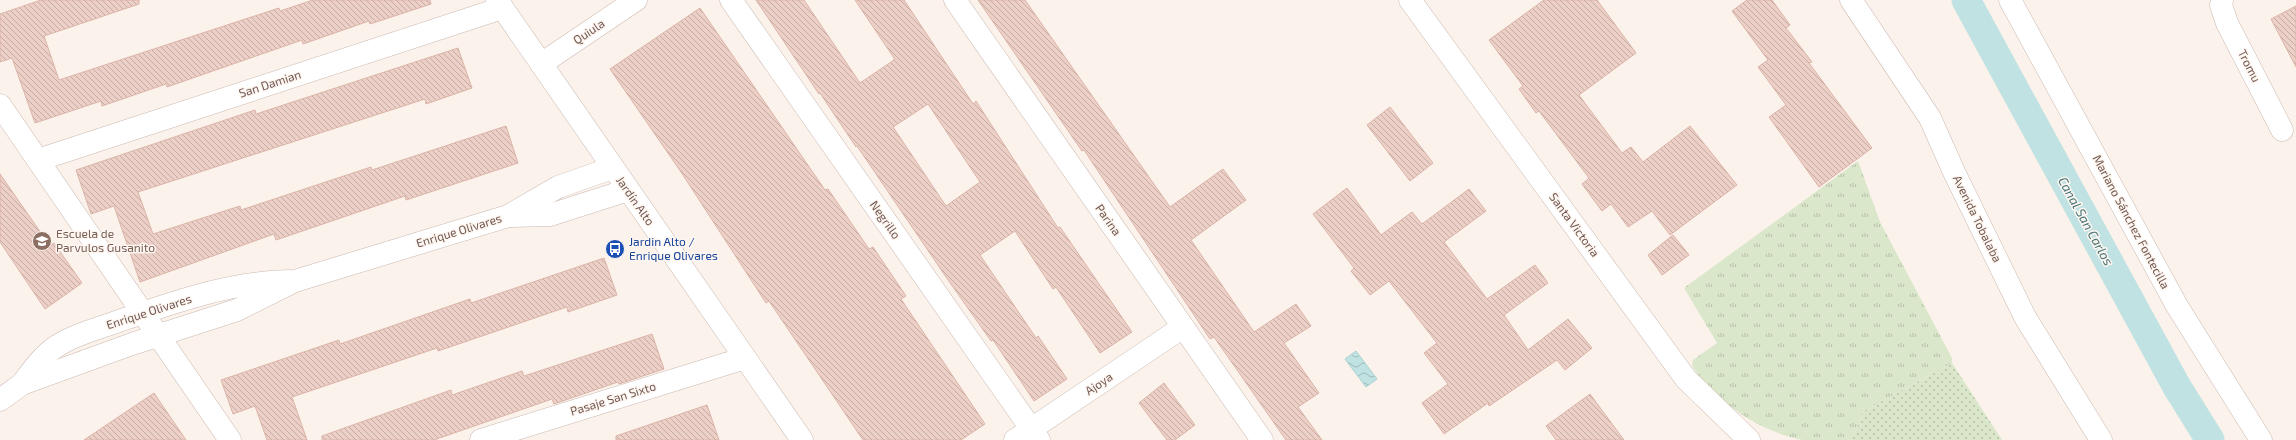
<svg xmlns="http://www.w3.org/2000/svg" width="2296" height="440" font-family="'Exo 2',sans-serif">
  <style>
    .grass { fill: url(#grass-tufts) }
    .park { fill: url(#park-dots) }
    .water { fill: url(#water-waves); stroke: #a8d2d2 }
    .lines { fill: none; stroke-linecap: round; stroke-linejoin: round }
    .canal { stroke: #c1e2e2; stroke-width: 29 }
    .building { fill: url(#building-back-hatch); stroke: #ddb4a8; fill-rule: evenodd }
    .minor-casing { stroke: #cbb9b1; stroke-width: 23 }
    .tertiary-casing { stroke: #cbb9b1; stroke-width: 23 }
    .minor { stroke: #fff; stroke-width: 22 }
    .tertiary { stroke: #fff; stroke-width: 22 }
    .labels { text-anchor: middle; stroke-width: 3; stroke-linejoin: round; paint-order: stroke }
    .street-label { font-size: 12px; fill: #725851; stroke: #fdf6f1 }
    .education-label { font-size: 12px; fill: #785e54; stroke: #fdf6f1; text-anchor: start }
    .transit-label { font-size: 12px; fill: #164399; stroke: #fdf6f1; text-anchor: start }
    .water-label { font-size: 13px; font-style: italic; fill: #467476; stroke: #fdf6f1 }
  </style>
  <defs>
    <pattern id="grass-tufts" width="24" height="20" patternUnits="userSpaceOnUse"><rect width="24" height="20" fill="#dae7ca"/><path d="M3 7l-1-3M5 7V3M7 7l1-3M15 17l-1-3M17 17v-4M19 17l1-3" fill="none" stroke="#b5bea6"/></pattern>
    <pattern id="park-dots" width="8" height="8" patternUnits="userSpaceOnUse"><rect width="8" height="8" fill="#dae7ca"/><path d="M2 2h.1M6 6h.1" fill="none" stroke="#b5bea6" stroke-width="1.8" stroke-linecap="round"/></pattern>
    <pattern id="water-waves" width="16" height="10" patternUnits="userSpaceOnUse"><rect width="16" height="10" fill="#c1e2e2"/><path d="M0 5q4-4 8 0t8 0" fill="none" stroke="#a1baba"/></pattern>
    <pattern id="building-back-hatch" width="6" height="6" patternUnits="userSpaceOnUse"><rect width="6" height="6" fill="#eccfc6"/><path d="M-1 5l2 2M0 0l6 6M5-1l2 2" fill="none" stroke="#c4aba3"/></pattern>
  </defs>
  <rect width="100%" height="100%" fill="#faf2eb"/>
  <path class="grass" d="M1858 161 1880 222 1952 358V363L1864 411 1852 440C1836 440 1818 440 1803 440 1758 431 1718 403 1692 366L1693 360 1717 343 1684 288Z"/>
  <polygon class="park" points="1952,363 2002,440 1852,440 1864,411"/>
  <polygon class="water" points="1356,351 1377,379 1366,387 1345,359"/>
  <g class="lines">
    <polyline class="canal" points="1966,0 2177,387 2210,440"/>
  </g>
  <g class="building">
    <polygon points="41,0 139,0 139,4 44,36 59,80 279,8 280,11 313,0 430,0 431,4 370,24 369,21 303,44 302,40 167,87 166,84 102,106 101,101 35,123 12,58 0,62 0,14"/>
    <path d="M756 0H804L860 83 894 60V58L855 0H904L973 104 976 101 1058 228 1060 227 1132 332 1100 353 1056 287 1053 289 1015 231 980 255 1036 338 1038 336 1067 379 1034 401 993 340 991 341 946 277 857 146 856 147 820 93 819 94ZM928 104 980 182 946 206 893 127Z"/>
    <polygon points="978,0 1025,0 1170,207 1223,169 1246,200 1191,240 1254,332 1296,304 1311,326 1284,343 1319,393 1298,407 1322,440 1286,440 1214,337 1210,339 1084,150 1082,151"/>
    <polygon points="1544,0 1597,0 1636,53 1579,95 1622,153 1631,147 1643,162 1690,126 1737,185 1670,235 1652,211 1628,227 1611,204 1602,211 1582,184 1589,178 1539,111 1536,113 1519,89 1523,86 1489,40"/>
    <polygon points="1747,0 1772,0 1790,25 1786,28 1812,62 1809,63 1872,148 1819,187 1769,117 1786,105 1758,67 1768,60 1732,11"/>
    <polygon points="2296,6 2296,67 2271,19"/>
    <polygon points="700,8 825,190 828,189 869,249 873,247 906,296 901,299 985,424 961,440 863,440 769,301 766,303 681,172 610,69"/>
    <polygon points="458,48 472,88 426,104 425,99 138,192 153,234 240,206 241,210 371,167 372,170 506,126 518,163 406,200 405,196 276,240 274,234 140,282 114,206 91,214 76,170 255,110 256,114"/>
    <polygon points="1390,107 1433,163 1410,181 1367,125"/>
    <polygon points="0,174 50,246 54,243 82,283 45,309 0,242"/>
    <polygon points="1347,188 1381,235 1412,212 1422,224 1469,189 1486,211 1444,242 1487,299 1535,265 1548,283 1504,315 1528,350 1568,319 1592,348 1565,370 1557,360 1489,406 1488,403 1444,434 1422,403 1448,384 1424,353 1437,343 1389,281 1370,295 1351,271 1354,268 1313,214"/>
    <polygon points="1673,235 1689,255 1662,275 1648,255"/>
    <polygon points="604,258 617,295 568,312 567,307 438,351 437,348 292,397 307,440 267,440 255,406 233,414 221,380 339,340 340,344 470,299 471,303"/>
    <polygon points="652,334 664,369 619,384 618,382 554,404 552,399 434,440 322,440 322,436 451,390 452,395 522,371 524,376"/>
    <polygon points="1164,383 1195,425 1175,440 1167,440 1139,403"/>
    <polygon points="154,393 186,440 84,440"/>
    <polygon points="1590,394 1624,440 1556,440 1546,426"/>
    <polygon points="707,405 719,440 616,440 616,436"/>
  </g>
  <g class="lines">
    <g class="minor-casing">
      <g id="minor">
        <polyline points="731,0 1039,440"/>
        <polyline points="955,0 1262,440"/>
        <polyline points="1410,0 1686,379 1749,440"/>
        <polyline points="1851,0 1930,118 1954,172 2025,317 2101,440"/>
        <polyline points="2010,0 2177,306 2261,440"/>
        <polyline points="2222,0 2221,5 2227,23 2282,130"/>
        <polyline points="541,64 636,0"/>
        <polyline points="0,105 230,440"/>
        <polyline points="38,160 502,8"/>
        <polyline points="481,440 745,358"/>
        <polyline points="1015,440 1183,327"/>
      </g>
    </g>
    <g class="tertiary-casing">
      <g id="tertiary">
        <polyline points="497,0 802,440"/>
        <polyline points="511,216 550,215 628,190"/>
        <path d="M22 384C34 368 45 352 62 343 79 333 100 328 119 321 174 302 230 282 289 281"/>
        <polyline points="0,400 22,384 132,344 237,310 295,281 508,216 558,187 612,168"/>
      </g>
    </g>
    <use href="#minor" class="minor"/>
    <use href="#tertiary" class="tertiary"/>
  </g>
  <defs>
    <g id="school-disc" transform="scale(1)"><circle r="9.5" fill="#8d6e63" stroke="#fdf6f1"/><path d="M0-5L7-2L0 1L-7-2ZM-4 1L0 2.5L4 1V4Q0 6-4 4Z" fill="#fff"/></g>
    <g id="bus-disc" transform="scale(1)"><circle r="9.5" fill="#1a4fb4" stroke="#fdf6f1"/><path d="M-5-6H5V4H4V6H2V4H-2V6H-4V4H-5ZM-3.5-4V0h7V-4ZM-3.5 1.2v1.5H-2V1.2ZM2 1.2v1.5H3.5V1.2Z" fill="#fff"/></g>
  </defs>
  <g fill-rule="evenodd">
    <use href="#school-disc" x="42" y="241"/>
    <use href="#bus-disc" x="615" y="249"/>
  </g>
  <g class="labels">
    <g class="street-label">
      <text transform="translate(589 32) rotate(-34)" y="4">Quiula</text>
      <text transform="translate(2249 66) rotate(63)" y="4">Tromu</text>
      <text transform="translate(270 84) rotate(-18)" y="4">San Damian</text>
      <text transform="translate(635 201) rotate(55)" y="4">Jardín Alto</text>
      <text transform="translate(1977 219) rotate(64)" y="4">Avenida Tobalaba</text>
      <text transform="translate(885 220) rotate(55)" y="4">Negrillo</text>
      <text transform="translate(1108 220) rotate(55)" y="4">Parina</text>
      <text transform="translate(2131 222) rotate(62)" y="4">Mariano Sánchez Fontecilla</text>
      <text transform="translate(1574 225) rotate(54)" y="4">Santa Victoria</text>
      <text transform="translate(459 231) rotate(-17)" y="4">Enrique Olivares</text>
      <text transform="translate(149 312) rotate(-18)" y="4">Enrique Olivares</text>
      <text transform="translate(1099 384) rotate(-34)" y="4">Ajoya</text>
      <text transform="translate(613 399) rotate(-17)" y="4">Pasaje San Sixto</text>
    </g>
    <g class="education-label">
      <text x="56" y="238">Escuela de<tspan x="56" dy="14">Parvulos Gusanito</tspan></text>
    </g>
    <g class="transit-label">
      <text x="629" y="246">Jardin Alto /<tspan x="629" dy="14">Enrique Olivares</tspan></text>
    </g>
    <g class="water-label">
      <text transform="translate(2086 221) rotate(61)" y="5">Canal San Carlos</text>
    </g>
  </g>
</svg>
